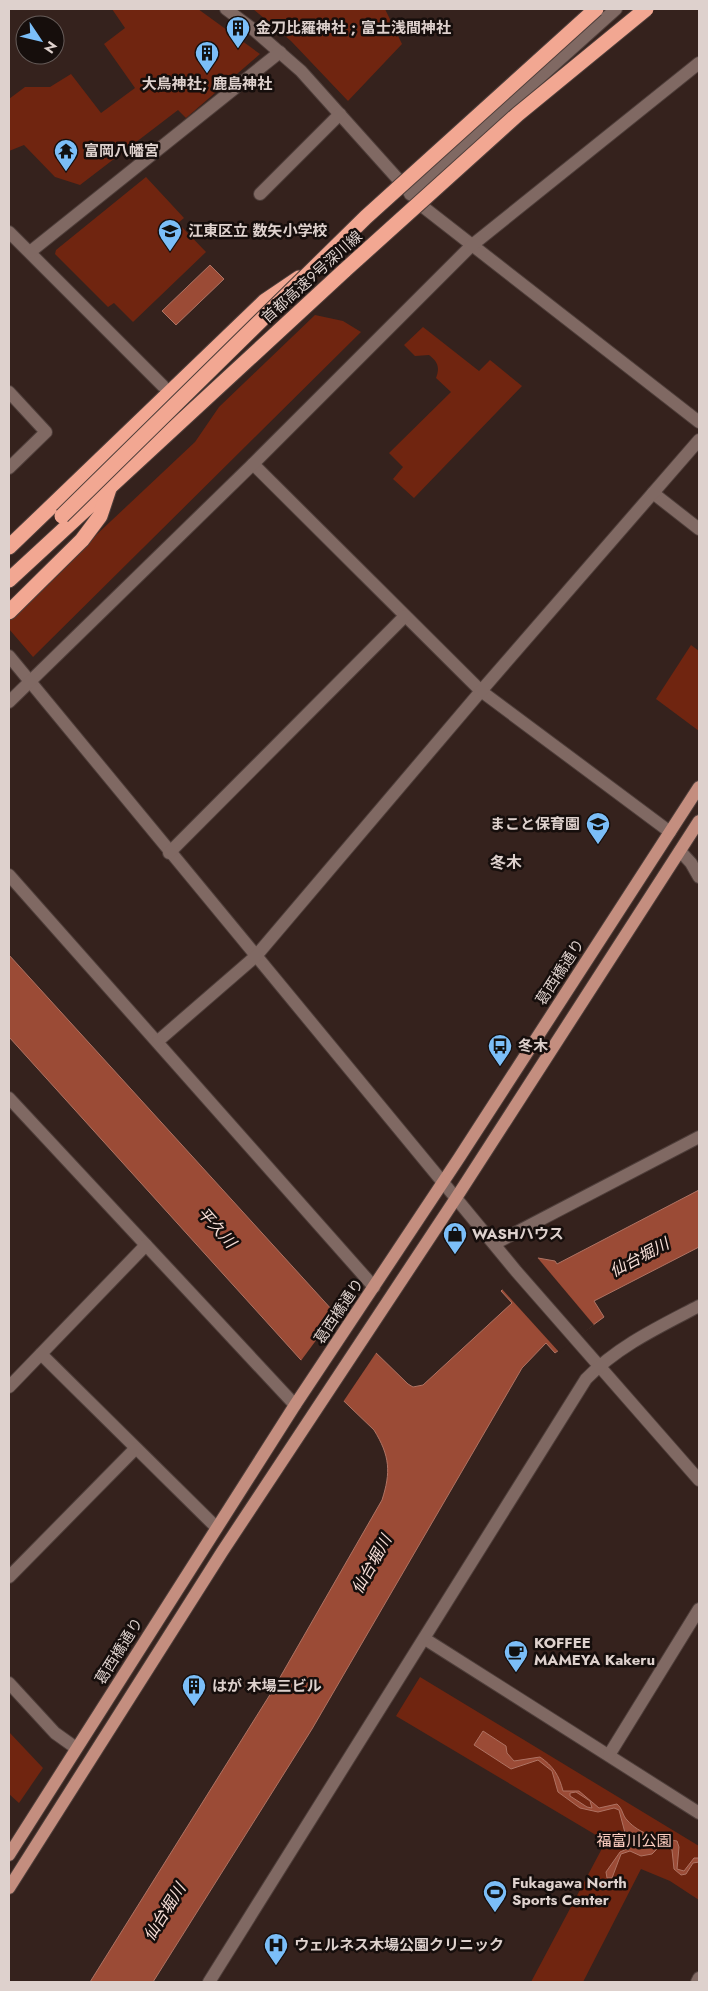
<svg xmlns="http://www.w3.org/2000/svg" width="708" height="1991" font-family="Jost,'Noto Sans JP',sans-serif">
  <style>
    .green { fill: #702510 }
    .water { fill: #9b4b36; stroke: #af7363; fill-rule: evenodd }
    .pier { fill: #35221d }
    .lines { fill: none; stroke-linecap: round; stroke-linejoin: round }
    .minor-casing { stroke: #4e3e3a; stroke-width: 14 }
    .major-casing { stroke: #4e3e3a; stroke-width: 14 }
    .highway-casing { stroke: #4e3e3a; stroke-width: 17 }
    .minor { stroke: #806963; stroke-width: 12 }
    .major { stroke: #c48e7f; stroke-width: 12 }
    .highway { stroke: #f2a792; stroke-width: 15 }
    .highway-bridge-casing { stroke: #4e3e3a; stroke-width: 17; stroke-linecap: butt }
    .highway-bridge { stroke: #f2a792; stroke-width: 15 }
    .labels { text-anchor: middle; stroke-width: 5; stroke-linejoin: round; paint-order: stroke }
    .poi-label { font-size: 15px; font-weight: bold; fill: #ded1cd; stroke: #160e0c; text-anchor: start }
    .street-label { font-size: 15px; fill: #ded1cd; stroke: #160e0c }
    .park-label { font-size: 15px; fill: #fccdc0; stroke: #160e0c }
    .neighbourhood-label { font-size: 16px; font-weight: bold; fill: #ded1cd; stroke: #160e0c }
    .water-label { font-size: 16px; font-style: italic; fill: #f6ded7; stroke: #160e0c }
  </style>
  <rect width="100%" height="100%" fill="#35221d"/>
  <g class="green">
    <polygon points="112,9 198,9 260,54 186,118 178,110 80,185 55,177 24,145 9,151 9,99 25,87 50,87 71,74 101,113 135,88 104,44 125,28"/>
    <polygon points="253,9 385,9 402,44 348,101 291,41"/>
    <polygon points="146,177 184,218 178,223 206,252 133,322 114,303 108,307 55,254 56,250"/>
    <polygon points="315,315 343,321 361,332 33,657 9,629 9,617 195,442 219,407"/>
    <path d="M423 327 479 371 490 360 522 386 414 498 393 479 403 467 389 453 451 392 436 378C440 367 438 362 429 355L415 356 404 345Z"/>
    <polygon points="691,645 699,651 699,731 656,699"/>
    <polygon points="420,1677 699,1846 699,1900 670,1881 641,1869 583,1982 531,1982 606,1841 396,1716"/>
    <polygon points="9,1732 43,1768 19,1803 9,1794"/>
  </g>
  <g class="water">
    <polygon points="210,265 224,279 176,325 162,311"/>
    <path d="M9 955 333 1311 408 1384 413 1387 423 1385 512 1303 501 1291 538 1258 555 1261 557 1264 699 1190V1247L594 1301 604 1317 555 1353 546 1343 522 1368 312 1729 153 1982H90L271 1693 382 1500C391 1472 390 1456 374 1430L300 1359 9 1037Z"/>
    <path d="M483 1731 506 1746 507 1753 514 1761 540 1757C553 1766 559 1775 563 1791H579L599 1808 617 1804C623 1809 622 1815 627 1820 640 1835 659 1838 677 1841L679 1847 677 1869 684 1871 694 1858H699V1862L693 1863 686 1874 681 1875 674 1869 672 1850 665 1845 660 1846 652 1854 641 1856 630 1851 621 1854 612 1878H607L606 1872 620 1852 629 1848 619 1810 614 1808 598 1812 580 1808 558 1792 552 1771 538 1760 511 1769 474 1745ZM576 1792 590 1801 592 1808 587 1807 570 1796V1793Z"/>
  </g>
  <g class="pier">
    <polygon points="536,1256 594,1325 559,1352 501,1288"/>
    <polygon points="337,1312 378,1350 343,1402 300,1362"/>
  </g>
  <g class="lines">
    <g class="minor-casing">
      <g id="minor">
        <polyline points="226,9 254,30 301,71 422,206 699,422"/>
        <polyline points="260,194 340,114"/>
        <polyline points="410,194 616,9"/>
        <polyline points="9,232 163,386"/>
        <polyline points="30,252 280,52"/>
        <polyline points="9,392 46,432 9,468"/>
        <polyline points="253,464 481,691 670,832"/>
        <polyline points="653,493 699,529"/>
        <polyline points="9,656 516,1271 699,1480"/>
        <polyline points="9,702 253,464 471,246 699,63"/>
        <polyline points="680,851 691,863 699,877"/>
        <polyline points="169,853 405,616"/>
        <polyline points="9,875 374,1287"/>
        <polyline points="158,1041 256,956 481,691 699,440"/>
        <polyline points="9,1098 295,1405"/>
        <polyline points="494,1244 699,1137"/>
        <polyline points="41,1354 216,1527"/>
        <polyline points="9,1387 146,1245"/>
        <polyline points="9,1577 135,1449"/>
        <polyline points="425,1639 699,1813"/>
        <polyline points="9,1683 55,1733 76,1748"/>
        <polyline points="609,1755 699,1609"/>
        <path d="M209 1982 586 1379C618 1346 659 1327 699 1306"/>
        <polyline points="697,1982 699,1978"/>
      </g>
    </g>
    <g class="major-casing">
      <g id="major">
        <polyline points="9,1855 295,1405 459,1158 699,787"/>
        <polyline points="9,1888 222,1552 456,1198 699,821"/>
      </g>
    </g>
    <g class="highway-casing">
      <g id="highway">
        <polyline points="9,547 265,301 299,278"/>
        <polyline points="9,580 345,270"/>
        <polyline points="9,612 82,540 100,516 110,486"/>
      </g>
    </g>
    <use href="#minor" class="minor"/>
    <use href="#major" class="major"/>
    <use href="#highway" class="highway"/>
    <g class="highway-bridge-casing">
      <g id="highway-bridge">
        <polyline points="345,270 518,114 646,9"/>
        <polyline points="62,516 366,217 596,9"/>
      </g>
    </g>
    <use href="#highway-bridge" class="highway-bridge"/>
  </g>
  <defs>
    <g id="building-pin" transform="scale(1.25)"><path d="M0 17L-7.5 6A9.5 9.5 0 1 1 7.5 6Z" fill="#7bbef8" stroke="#160e0c"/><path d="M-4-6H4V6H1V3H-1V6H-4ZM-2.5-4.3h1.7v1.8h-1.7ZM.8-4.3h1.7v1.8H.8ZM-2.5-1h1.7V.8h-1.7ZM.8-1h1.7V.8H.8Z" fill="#111"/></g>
    <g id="temple-pin" transform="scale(1.25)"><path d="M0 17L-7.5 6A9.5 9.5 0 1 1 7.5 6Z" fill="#7bbef8" stroke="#160e0c"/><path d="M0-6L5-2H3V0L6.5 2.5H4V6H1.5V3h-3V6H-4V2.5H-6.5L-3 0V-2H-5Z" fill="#111"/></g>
    <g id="school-pin" transform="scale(1.25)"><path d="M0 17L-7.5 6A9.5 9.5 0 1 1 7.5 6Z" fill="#7bbef8" stroke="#160e0c"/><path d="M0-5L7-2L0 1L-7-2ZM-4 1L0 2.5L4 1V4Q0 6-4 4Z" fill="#111"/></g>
    <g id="bus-pin" transform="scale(1.25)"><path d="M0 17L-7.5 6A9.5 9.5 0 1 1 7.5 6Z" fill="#7bbef8" stroke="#160e0c"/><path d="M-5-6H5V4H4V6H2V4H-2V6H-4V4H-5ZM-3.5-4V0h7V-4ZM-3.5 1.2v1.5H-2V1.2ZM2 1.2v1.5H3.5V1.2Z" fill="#111"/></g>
    <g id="shop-pin" transform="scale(1.25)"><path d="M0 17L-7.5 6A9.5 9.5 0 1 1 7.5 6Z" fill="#7bbef8" stroke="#160e0c"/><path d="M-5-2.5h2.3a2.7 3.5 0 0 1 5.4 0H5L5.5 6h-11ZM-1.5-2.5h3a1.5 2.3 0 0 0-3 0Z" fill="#111"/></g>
    <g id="cafe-pin" transform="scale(1.25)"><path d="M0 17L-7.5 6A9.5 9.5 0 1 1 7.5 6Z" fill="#7bbef8" stroke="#160e0c"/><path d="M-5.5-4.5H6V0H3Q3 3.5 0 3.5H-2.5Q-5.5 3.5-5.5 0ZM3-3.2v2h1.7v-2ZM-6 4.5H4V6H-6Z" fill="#111"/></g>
    <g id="stadium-pin" transform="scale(1.25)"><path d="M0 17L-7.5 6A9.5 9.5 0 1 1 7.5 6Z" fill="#7bbef8" stroke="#160e0c"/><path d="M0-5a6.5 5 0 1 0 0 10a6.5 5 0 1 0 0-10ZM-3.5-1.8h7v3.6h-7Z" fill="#111"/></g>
    <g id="hospital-pin" transform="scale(1.25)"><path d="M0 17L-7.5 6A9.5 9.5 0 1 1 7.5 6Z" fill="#7bbef8" stroke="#160e0c"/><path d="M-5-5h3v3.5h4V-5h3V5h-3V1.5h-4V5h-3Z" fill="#111"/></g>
  </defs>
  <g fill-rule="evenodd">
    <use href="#building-pin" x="238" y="28"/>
    <use href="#building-pin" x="207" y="53"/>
    <use href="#temple-pin" x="66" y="151"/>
    <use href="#school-pin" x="170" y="231"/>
    <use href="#school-pin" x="598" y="824"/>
    <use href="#bus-pin" x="500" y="1046"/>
    <use href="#shop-pin" x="455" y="1234"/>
    <use href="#cafe-pin" x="516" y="1652"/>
    <use href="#building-pin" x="194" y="1686"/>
    <use href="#stadium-pin" x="495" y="1892"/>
    <use href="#hospital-pin" x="276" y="1945"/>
  </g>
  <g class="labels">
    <g class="poi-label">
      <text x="256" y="33">金刀比羅神社 ; 富士浅間神社</text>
      <text x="207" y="89" text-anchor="middle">大鳥神社; 鹿島神社</text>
      <text x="84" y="156">富岡八幡宮</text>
      <text x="188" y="236">江東区立 数矢小学校</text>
      <text x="580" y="829" text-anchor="end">まこと保育園</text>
      <text x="518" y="1051">冬木</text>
      <text x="472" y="1239">WASHハウス</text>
      <text x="534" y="1648">KOFFEE<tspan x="534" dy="17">MAMEYA Kakeru</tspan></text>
      <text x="212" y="1691">はが 木場三ビル</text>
      <text x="512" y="1888">Fukagawa North<tspan x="512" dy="17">Sports Center</tspan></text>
      <text x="294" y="1950">ウェルネス木場公園クリニック</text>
    </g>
    <g class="street-label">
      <text transform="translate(312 277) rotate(-42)" y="5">首都高速9号深川線</text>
      <text transform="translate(560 972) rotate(-57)" y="5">葛西橋通り</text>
      <text transform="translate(339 1311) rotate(-56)" y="5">葛西橋通り</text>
      <text transform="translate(119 1651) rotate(-58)" y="5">葛西橋通り</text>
    </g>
    <g class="park-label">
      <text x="634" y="1846">福富川公園</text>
    </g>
    <g class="neighbourhood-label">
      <text x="506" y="868">冬木</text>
    </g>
    <g class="water-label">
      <text transform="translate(217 1227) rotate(48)" y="6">平久川</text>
      <text transform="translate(639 1257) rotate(-28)" y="6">仙台堀川</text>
      <text transform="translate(371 1564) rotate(-61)" y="6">仙台堀川</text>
      <text transform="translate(164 1912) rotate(-58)" y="6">仙台堀川</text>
    </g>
  </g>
  <rect width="708" height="1991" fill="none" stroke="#ded1cd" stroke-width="20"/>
  <g transform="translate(40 40) rotate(125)"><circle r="24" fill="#160e0c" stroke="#665c59"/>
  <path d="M0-4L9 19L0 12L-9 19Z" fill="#7bbef8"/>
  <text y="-8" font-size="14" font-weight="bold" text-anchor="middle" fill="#ded1cd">N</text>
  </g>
</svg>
